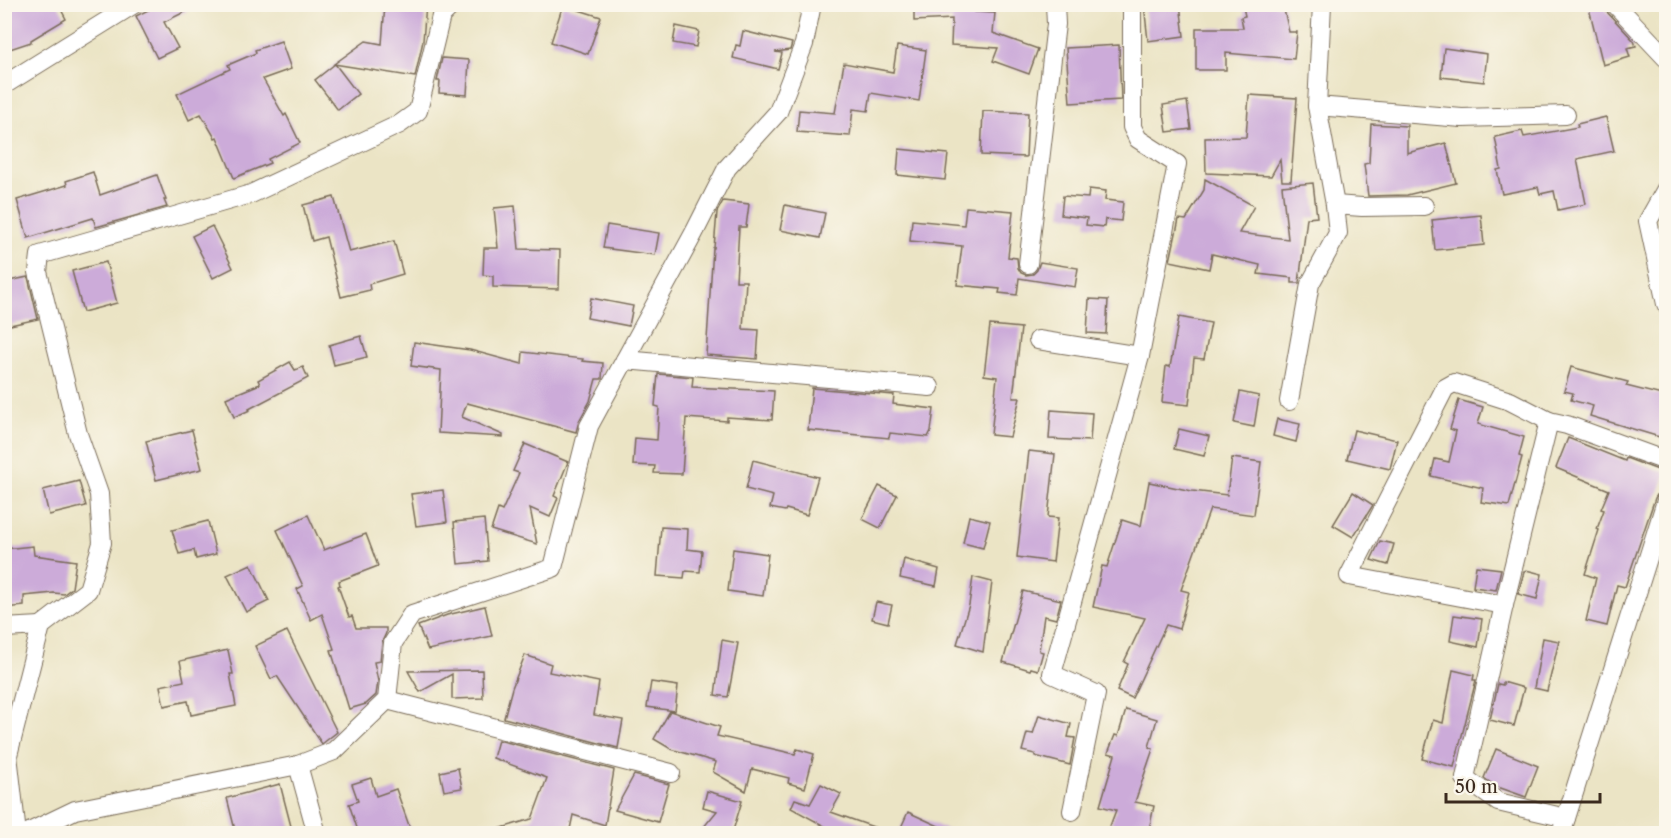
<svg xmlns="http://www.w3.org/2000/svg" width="1671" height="838" font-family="'Libre Caslon Text',serif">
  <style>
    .building { fill: #ccabd9 }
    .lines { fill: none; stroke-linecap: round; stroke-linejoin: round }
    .street-casing { stroke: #796b58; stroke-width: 20 }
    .street { stroke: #fff; stroke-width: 18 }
  </style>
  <rect width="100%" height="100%" fill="#fbf7ec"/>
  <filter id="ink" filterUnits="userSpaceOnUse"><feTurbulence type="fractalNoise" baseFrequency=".0167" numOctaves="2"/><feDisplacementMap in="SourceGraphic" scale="12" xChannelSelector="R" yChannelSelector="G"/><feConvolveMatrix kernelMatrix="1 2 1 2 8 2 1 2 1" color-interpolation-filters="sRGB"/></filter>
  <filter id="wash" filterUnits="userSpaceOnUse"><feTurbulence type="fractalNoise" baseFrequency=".008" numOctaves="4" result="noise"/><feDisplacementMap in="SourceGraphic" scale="24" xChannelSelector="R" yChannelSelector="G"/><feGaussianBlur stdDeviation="1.35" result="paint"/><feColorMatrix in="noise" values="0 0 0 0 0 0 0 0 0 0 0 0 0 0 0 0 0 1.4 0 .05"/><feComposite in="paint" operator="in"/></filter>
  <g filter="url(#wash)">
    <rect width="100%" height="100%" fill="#ebe4c5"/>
    <g id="blocks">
      <g class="building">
        <polygon points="24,4 58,4 66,19 31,40 31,42 4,51 4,11"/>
        <polygon points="160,4 201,4 164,22 178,48 157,58 136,16"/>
        <polygon points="385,4 426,4 423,41 415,77 334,64 366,41 382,44"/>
        <polygon points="914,4 975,4 975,12 995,13 993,33 1038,49 1029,74 993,61 998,48 951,45 952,19 914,21"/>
        <polygon points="1144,4 1180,4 1184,36 1148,41"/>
        <polygon points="1588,4 1604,4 1607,12 1634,41 1636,46 1627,48 1630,57 1603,65"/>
        <polygon points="563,5 601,17 588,54 551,42"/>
        <polygon points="1244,5 1283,5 1289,32 1297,32 1294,59 1226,53 1226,70 1196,70 1196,28 1243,28 1241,17 1245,16 1243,7 1245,7"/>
        <polygon points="676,26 699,31 696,47 673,43"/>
        <polygon points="743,31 792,43 790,50 775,52 782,53 778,69 733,58 736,45 740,46"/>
        <polygon points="281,41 291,69 263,79 284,116 286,114 300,143 268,159 270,163 234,178 217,137 215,138 201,114 189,120 177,94 230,69 228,65 256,53 255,50"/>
        <polygon points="1119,45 1121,100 1070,103 1066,48"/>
        <polygon points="897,46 926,50 919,101 871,93 868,111 853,109 850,136 797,132 799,110 835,113 844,63 893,72"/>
        <polygon points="1444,48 1487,54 1484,82 1441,77"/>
        <polygon points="442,58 469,60 467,95 439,93 440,81 437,81"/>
        <polygon points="335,64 358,94 338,110 315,80"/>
        <polygon points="1249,95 1297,98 1291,181 1282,181 1280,160 1271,176 1206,173 1205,138 1246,137"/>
        <polygon points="1187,101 1191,129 1167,132 1163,105"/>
        <polygon points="983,111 1028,113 1026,157 981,155"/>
        <polygon points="1606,117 1614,151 1577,159 1586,204 1558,210 1554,191 1540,194 1538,187 1502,194 1497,170 1501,169 1495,137 1522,131 1524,137 1578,127 1577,124"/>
        <polygon points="1371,124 1407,126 1407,153 1446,143 1456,183 1407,195 1368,196 1364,164 1369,163"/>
        <polygon points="899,149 948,154 945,180 897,175"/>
        <polygon points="93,172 100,195 157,175 166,200 164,200 167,207 96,227 93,218 28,238 17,200 67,185 66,181"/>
        <polygon points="1205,179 1254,206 1239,233 1288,239 1282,186 1313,183 1317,217 1307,218 1299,283 1292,283 1292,278 1258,274 1260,265 1212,254 1209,269 1170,261 1179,219 1186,220 1204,190"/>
        <polygon points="1089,189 1106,191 1105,200 1123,202 1121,221 1105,219 1104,227 1086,225 1087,218 1061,215 1063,196 1088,198"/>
        <polygon points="334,197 349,252 394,241 403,274 369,284 370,290 341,297 326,237 312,241 303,205"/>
        <polygon points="723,201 749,204 746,227 739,227 736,281 746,281 743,329 759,330 757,359 706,355 713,248 714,248 717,212"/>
        <polygon points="785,205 825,213 820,238 780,230"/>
        <polygon points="515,206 519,249 560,250 559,289 493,287 493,276 483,275 484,248 498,248 494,208"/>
        <polygon points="966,207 1013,211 1008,257 1017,258 1018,268 1021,273 1026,275 1033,274 1037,270 1040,262 1078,268 1075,287 1019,278 1017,295 999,293 1000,289 957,285 962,246 910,241 912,220 964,225"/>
        <polygon points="1481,215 1484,245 1435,250 1432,220"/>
        <polygon points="607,225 659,233 655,255 603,248"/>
        <polygon points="212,226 233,268 213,278 192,236"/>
        <polygon points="106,262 117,303 83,312 72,271"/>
        <polygon points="28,277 38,319 10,325 4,295 4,282"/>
        <polygon points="591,298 633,306 629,326 587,318"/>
        <polygon points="1089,299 1108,300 1106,334 1087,333"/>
        <polygon points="1179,317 1211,323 1204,359 1194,358 1189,405 1162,402 1166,366 1170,367"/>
        <polygon points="990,325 1021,328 1013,398 1020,398 1010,437 991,435 997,377 984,375"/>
        <polygon points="361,336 367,357 334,365 329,345"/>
        <polygon points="414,342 470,350 522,364 523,352 583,359 582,361 603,363 602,379 596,379 590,401 579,421 576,432 467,403 462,417 503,435 503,437 438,433 441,370 411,366"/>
        <polygon points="290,362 295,370 303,367 308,378 249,409 250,410 234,417 226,398 260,384 258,380"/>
        <polygon points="1571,367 1628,382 1626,386 1666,396 1666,439 1590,416 1593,406 1571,400 1573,393 1564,391"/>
        <polygon points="658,374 693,377 692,387 774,391 772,420 727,417 727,421 686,418 682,474 654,473 655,466 633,465 635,438 657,440 659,407 655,406"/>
        <polygon points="812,388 894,395 893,404 934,409 931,431 928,437 890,433 889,438 808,430"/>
        <polygon points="1240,392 1259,396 1254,427 1234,423"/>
        <polygon points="1459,400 1483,407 1478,424 1524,437 1519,456 1522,457 1509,506 1481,502 1483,488 1431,476 1435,459 1449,462 1456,431 1450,429"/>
        <polygon points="1051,410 1092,413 1090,441 1049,439"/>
        <polygon points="1277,419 1300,424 1296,442 1273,436"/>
        <polygon points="1179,429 1209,436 1204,456 1174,449"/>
        <polygon points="192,430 202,469 156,480 146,441"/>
        <polygon points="1354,430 1397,440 1390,469 1347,459"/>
        <polygon points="1568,438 1625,461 1626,458 1666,473 1659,492 1655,498 1625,587 1617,585 1607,626 1586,621 1596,578 1585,574 1599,530 1597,529 1604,510 1601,509 1609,490 1556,468"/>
        <polygon points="525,444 568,462 554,496 558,498 550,517 530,508 537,544 491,530 498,509 502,511 519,473 513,471"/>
        <polygon points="1029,451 1055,454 1048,517 1058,518 1053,562 1017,557"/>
        <polygon points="1232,458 1261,462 1254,515 1210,509 1181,590 1189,592 1179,629 1166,625 1132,698 1117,691 1128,664 1124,662 1145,618 1093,607 1102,566 1107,567 1122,520 1141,526 1149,482 1192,491 1227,495"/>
        <polygon points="753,460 818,477 807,515 786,509 785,511 770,508 773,496 746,489"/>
        <polygon points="79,481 86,506 49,515 43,490"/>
        <polygon points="879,486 897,495 880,528 862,519"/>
        <polygon points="443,490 447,522 416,526 411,494"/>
        <polygon points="1353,492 1373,505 1353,537 1333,525"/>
        <polygon points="308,515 324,550 366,534 378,566 339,581 340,585 338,586 349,617 352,616 356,628 386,628 386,633 382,642 380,661 374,662 378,681 376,695 366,704 349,709 331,650 334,649 322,614 311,620 297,589 303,586 277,530"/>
        <polygon points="969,516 990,521 983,548 963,543"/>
        <polygon points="484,519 488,561 458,564 454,522"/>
        <polygon points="208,521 216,554 196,559 194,550 179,554 172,530"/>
        <polygon points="661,527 688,529 687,549 702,551 700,572 685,571 684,578 657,576"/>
        <polygon points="1380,541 1394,544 1388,565 1371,560"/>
        <polygon points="33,546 34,555 76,561 72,588 64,594 54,593 24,596 24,606 4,608 4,549"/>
        <polygon points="733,549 768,554 763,596 728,591"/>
        <polygon points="904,559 939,569 936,586 900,578"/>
        <polygon points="251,564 269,601 246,612 227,575"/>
        <polygon points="1476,566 1501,569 1496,590 1473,587"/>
        <polygon points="1526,570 1542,574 1537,599 1518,594 1524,572 1525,572"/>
        <polygon points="973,577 992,582 983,652 957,644 969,605"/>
        <polygon points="1023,591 1061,600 1056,619 1044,616 1039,651 1043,652 1038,670 1031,668 1030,670 1003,662"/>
        <polygon points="876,602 892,605 888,623 872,619"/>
        <polygon points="485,606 492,636 428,650 418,626 447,615"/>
        <polygon points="1454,615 1482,619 1478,647 1450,641"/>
        <polygon points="287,631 337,732 322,744 277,676 271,679 255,646"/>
        <polygon points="1543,638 1559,641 1547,691 1534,688"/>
        <polygon points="722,640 738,643 728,697 715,695"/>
        <polygon points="228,650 233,674 230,674 236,706 191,715 188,701 164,706 160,686 184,681 180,661"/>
        <polygon points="525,655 551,664 549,672 599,682 594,715 623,720 618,748 504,718 512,688"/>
        <polygon points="482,670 483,698 452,699 452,674 420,692 408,671"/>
        <polygon points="1453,670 1474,675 1473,680 1476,680 1454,767 1422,759 1433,720 1443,723"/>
        <polygon points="651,682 678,686 675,711 647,707"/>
        <polygon points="1503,682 1524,688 1514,726 1490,720 1498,684 1503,685"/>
        <polygon points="1126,710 1157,719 1149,747 1153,749 1135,802 1154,806 1148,834 1107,834 1116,810 1100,806 1115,755 1108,753 1115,735 1118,736"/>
        <polygon points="670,711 720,727 717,736 795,754 797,749 814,754 805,788 788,783 789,778 752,769 746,791 713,772 716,762 671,749 654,739"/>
        <polygon points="1039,715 1071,724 1068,737 1075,738 1070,765 1035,756 1035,754 1022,751 1027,733 1033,734"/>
        <polygon points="498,740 614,770 605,825 573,815 569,834 498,834 498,829 532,819 547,778 493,758"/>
        <polygon points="1496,749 1538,766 1526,797 1495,786 1484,778"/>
        <polygon points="458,768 462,788 444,791 440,772"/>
        <polygon points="634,775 669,784 658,822 615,810"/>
        <polygon points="371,778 376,796 396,789 412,834 359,834 349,804 358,801 352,784"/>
        <polygon points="280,784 293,834 236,834 227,798"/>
        <polygon points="821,784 841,794 831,812 885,831 885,834 839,834 791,808 795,799 810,804"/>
        <polygon points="707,791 742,801 732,834 698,834 717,811 703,807"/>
        <polygon points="908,812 956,834 898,834"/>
      </g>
    </g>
  </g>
  <g filter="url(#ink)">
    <use href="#blocks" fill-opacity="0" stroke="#796b58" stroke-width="1.5"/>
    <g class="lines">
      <g class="street-casing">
        <g id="street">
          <polyline points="1615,4 1666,58"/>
          <polyline points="4,85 134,4"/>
          <polyline points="1317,106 1462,118 1566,115"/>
          <polyline points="1666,189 1648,221 1666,304"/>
          <polyline points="1335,205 1362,207 1424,206"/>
          <polyline points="1028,264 1056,24 1055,4"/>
          <polyline points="1038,340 1140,356"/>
          <polyline points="625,360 930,387"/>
          <polyline points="1289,401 1310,284 1338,233 1335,205 1317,106 1322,4"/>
          <polyline points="1504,605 1349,576 1445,388 1454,383 1510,401 1549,421"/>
          <polyline points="4,628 41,626"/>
          <polyline points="387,700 671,773"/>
          <polyline points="298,765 317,834"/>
          <polyline points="1072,811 1096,694 1052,674 1140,356 1177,164 1138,139 1132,127 1132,4"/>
          <polyline points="1566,818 1498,802 1465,778 1504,605 1549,421 1567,425 1666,461"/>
          <polyline points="17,834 8,755 41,626 88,590 102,543 99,494 78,434 38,272 40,255 251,194 400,124 418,111 441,16 453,4"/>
          <polyline points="25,834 75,810 298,765 334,751 387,700 393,643 412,614 553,568 589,426 694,233 727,168 778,112 804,44 812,4"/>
          <polyline points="1561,834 1666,501"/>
        </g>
      </g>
      <use href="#street" class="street"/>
    </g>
  </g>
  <rect width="1671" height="838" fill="none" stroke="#fbf7ec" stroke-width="24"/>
  <path d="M1446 793v9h154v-9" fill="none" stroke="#3b2a1e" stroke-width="3"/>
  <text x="1455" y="793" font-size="18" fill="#3b2a1e" stroke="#fbf7ec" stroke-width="4.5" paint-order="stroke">50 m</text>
</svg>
